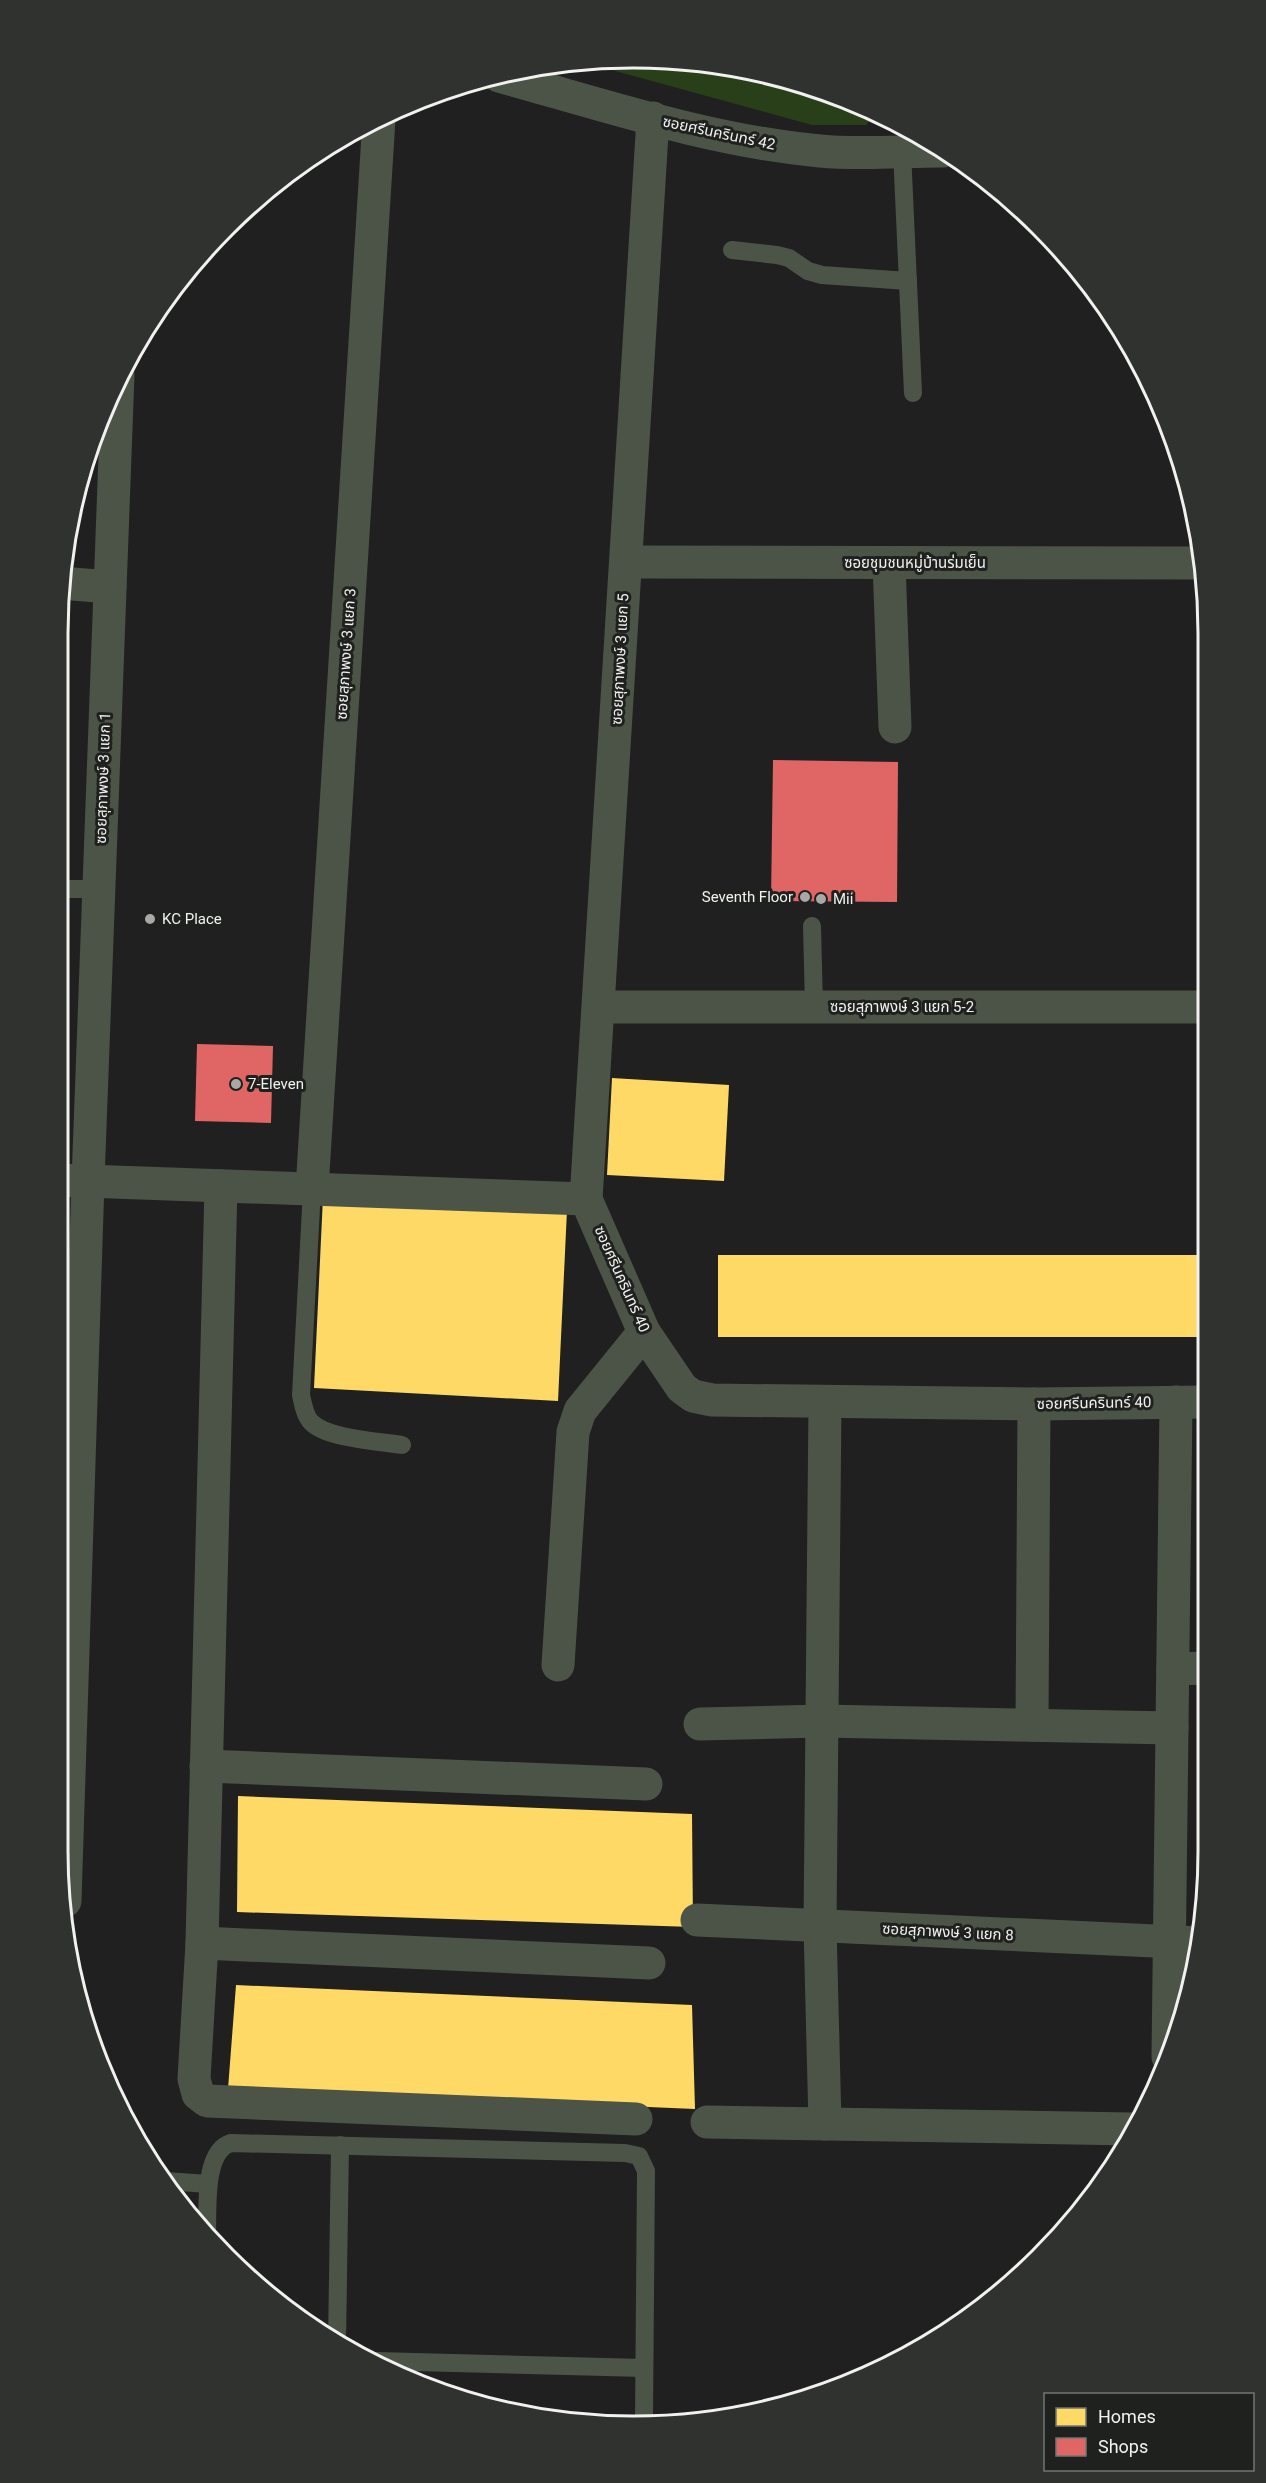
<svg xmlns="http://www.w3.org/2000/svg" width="1266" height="2483" font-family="Roboto,'Noto Sans Thai',sans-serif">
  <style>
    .green { fill: #293f19 }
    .homes { fill: #ffd966 }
    .shops { fill: #e06666 }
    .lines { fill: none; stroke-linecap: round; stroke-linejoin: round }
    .service { stroke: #4b5446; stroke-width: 18 }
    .minor { stroke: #4b5446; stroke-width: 33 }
    .poi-dot { fill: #a8a8a7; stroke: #1f211e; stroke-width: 2 }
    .labels { text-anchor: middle; stroke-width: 6; stroke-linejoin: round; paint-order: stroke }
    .street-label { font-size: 15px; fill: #f1f2f0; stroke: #1f211e }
    .poi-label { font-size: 15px; fill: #f1f2f0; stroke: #1f211e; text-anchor: start }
    .rim { fill: none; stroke: #f1f2f0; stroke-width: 3 }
  </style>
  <rect width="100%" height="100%" fill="#1f201f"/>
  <polygon class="green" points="670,58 782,77 877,112 866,125 812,125 579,61"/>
  <g class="homes">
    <polygon points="612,1078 729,1085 724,1181 607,1175"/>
    <polygon points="323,1197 567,1210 558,1401 314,1388"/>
    <rect x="718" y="1255" width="488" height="82"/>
    <polygon points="57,1507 64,1507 57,1666"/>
    <polygon points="238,1796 692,1814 693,1927 237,1912"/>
    <polygon points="236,1985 692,2005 695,2109 228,2089"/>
  </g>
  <g class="shops">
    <polygon points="773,760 898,762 897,902 771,901"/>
    <polygon points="197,1044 273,1046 271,1123 195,1121"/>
  </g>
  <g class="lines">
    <g class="service">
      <polyline points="902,151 913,393"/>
      <polyline points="732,250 777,255 789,258 808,271 822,275 908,281"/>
      <polyline points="58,889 99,889"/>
      <polyline points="812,926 814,1007"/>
      <path d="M312 1189 301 1395C303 1404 305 1416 311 1422 327 1439 379 1441 402 1445"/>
      <polyline points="166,2181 208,2184"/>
      <path d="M207 2234C208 2211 203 2151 231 2143L625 2153 639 2156 646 2171 644 2419"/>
      <polyline points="337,2343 340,2145"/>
      <polyline points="377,2361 644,2368"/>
    </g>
    <g class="minor">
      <path d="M499 76C604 105 711 141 820 151 860 155 903 151 943 151"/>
      <polyline points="626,562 1204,563"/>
      <polyline points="889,563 895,727"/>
      <polyline points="60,583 110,587"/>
      <polyline points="599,1007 1205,1007"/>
      <polyline points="58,1180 586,1199 644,1332 682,1388 693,1396 712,1400 1034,1404 1206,1402"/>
      <polyline points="221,1186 202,1943 194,2079 198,2094 207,2101 636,2119"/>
      <polyline points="312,1189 379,119"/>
      <polyline points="586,1199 653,118"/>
      <polyline points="558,1665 573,1432 580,1411 644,1332"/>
      <polyline points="1173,1669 1207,1668"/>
      <polyline points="700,1724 822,1721 1172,1728"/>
      <polyline points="1032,1725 1034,1404"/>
      <polyline points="206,1766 646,1784"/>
      <polyline points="65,1901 88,1181 118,375"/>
      <polyline points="697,1920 1199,1943"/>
      <polyline points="202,1943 649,1963"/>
      <polyline points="1168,2057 1176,1402"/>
      <polyline points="707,2122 1132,2129"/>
      <polyline points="825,2124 820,1926 825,1402"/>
    </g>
  </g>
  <g class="poi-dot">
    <circle cx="805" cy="897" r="6"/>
    <circle cx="821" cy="899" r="6"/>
    <circle cx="150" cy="919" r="6"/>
    <circle cx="236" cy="1084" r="6"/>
  </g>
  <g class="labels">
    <g class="street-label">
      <text transform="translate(719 133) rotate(12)" y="5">ซอยศรีนครินทร์ 42</text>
      <text x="915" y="568">ซอยชุมชนหมู่บ้านร่มเย็น</text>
      <text transform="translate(346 654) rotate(-86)" y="5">ซอยสุภาพงษ์ 3 แยก 3</text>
      <text transform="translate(620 659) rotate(-87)" y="5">ซอยสุภาพงษ์ 3 แยก 5</text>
      <text transform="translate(103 778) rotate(-88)" y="5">ซอยสุภาพงษ์ 3 แยก 1</text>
      <text x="902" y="1012">ซอยสุภาพงษ์ 3 แยก 5-2</text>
      <text transform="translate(622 1279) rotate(66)" y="5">ซอยศรีนครินทร์ 40</text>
      <text transform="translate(1094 1403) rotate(-1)" y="5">ซอยศรีนครินทร์ 40</text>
      <text transform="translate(948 1932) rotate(3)" y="5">ซอยสุภาพงษ์ 3 แยก 8</text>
    </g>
    <g class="poi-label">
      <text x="793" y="902" text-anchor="end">Seventh Floor</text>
      <text x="833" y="904">Mii</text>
      <text x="162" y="924">KC Place</text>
      <text x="248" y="1089">7-Eleven</text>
    </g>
  </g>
  <path d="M0 0H1266V2483H0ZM633 68H633A565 565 0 0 1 1198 633V1851A565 565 0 0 1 633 2416H633A565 565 0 0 1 68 1851V633A565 565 0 0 1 633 68Z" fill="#30322f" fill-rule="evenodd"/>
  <path class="rim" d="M633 68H633A565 565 0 0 1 1198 633V1851A565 565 0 0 1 633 2416H633A565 565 0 0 1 68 1851V633A565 565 0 0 1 633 68Z"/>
  <rect x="1044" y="2393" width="210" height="78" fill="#1f211e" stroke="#737572" stroke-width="1.5"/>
  <rect x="1056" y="2408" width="30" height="18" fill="#ffd966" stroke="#737572" stroke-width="1.5"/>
  <text x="1098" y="2423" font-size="18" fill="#f1f2f0">Homes</text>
  <rect x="1056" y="2438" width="30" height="18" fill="#e06666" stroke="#737572" stroke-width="1.5"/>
  <text x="1098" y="2453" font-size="18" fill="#f1f2f0">Shops</text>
</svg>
